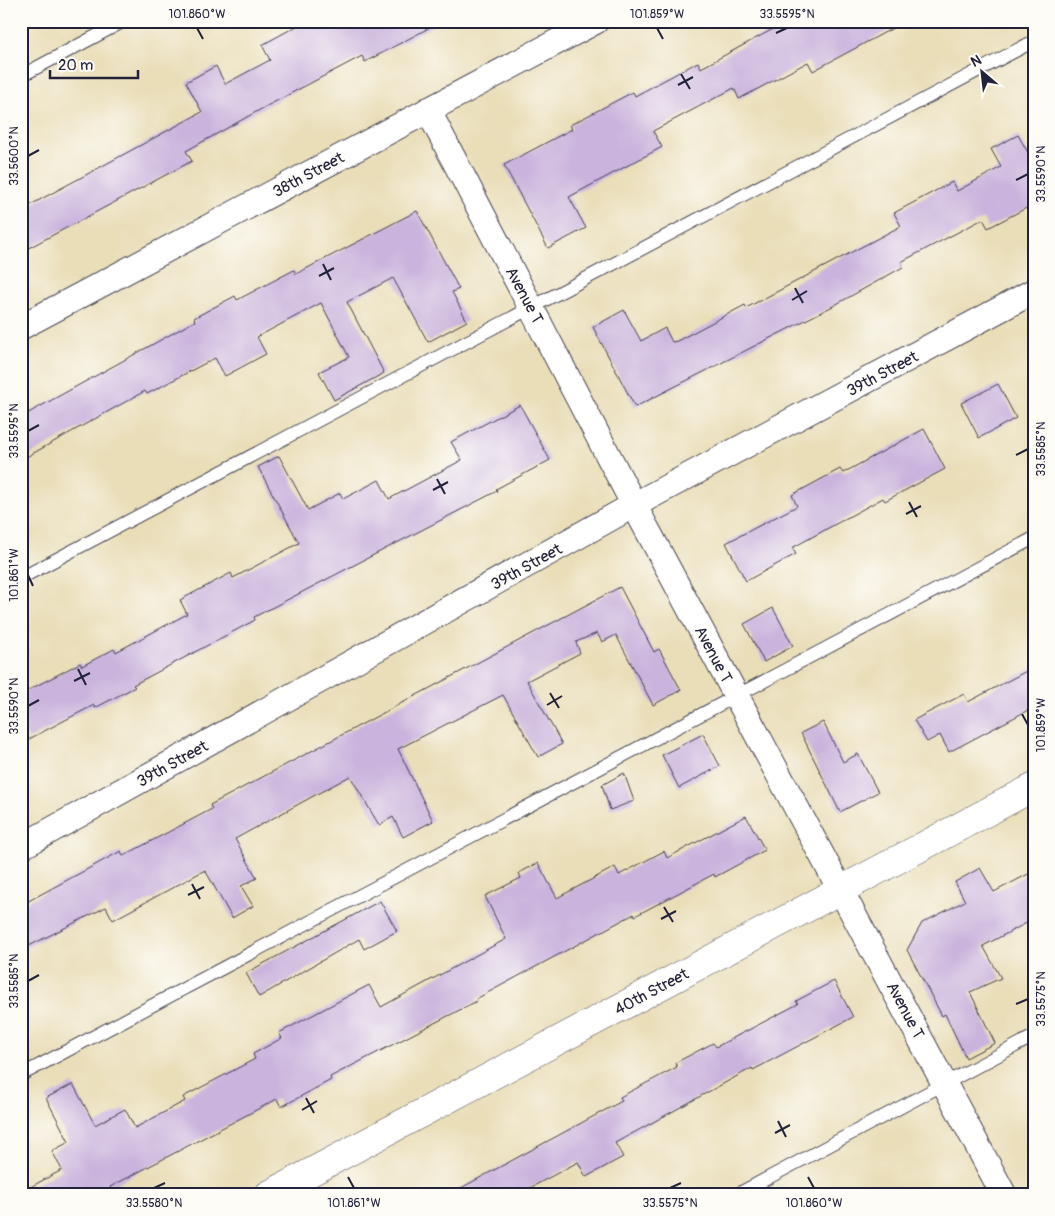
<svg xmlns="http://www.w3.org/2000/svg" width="1055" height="1216" font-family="Pangolin,sans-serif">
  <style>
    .building { fill: #cab4dd }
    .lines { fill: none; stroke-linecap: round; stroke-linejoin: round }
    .lane-casing { stroke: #403e4e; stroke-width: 14 }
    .street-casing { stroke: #403e4e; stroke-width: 27 }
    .secondary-casing { stroke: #403e4e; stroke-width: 29 }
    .lane { stroke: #fff; stroke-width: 12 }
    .street { stroke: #fff; stroke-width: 25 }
    .secondary { stroke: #fff; stroke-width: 28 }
    .ticks { fill: none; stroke: #22223b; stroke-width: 2 }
    .labels { text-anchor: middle; stroke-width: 4; stroke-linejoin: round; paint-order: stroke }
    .street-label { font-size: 16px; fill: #22223b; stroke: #fdfcf7 }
    .neatline { fill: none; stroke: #22223b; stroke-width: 2 }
    .ticks-label { font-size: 12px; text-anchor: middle; fill: #22223b }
  </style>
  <rect width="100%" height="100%" fill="#fdfcf7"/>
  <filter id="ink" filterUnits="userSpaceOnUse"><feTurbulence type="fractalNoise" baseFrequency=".02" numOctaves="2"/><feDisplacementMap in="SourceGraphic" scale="10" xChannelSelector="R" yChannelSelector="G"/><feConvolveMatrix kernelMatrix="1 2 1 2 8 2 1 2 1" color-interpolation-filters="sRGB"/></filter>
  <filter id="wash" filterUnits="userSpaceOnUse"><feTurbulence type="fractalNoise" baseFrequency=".0096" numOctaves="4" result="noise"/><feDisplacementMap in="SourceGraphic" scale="20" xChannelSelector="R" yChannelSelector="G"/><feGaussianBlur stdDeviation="1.12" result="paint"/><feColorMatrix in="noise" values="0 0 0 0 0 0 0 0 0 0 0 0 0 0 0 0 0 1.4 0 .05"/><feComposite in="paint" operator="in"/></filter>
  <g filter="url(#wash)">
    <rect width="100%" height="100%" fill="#eadeb9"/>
    <g id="blocks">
      <g class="building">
        <polygon points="306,21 442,21 365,62 362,56 265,107 186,151 192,161 21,252 21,210 202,112 186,82 216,66 225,84 270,60 262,45"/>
        <polygon points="788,21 906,21 813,71 808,62 739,99 734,88 653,131 662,147 569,197 586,228 548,248 504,165 572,129 570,125 633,92 635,96 698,62 701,68"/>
        <polygon points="1018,135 1034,163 1034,204 988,228 983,219 901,262 903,267 833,306 635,407 593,327 624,310 641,341 665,328 672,342 677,341 745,305 746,308 901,226 894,213 952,182 957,191 1001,167 991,149"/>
        <polygon points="417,211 459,289 452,292 467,321 428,342 393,278 347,302 384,373 334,400 319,372 349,357 321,303 257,337 266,354 225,376 215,358 147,394 145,391 21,460 21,417 195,321 194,318 235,296 237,300 294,270 296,274"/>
        <polygon points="998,384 1016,418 979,438 961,403"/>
        <polygon points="520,405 550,460 496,489 497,491 254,617 255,620 133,685 135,687 95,708 94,705 29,739 21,725 21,694 80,663 82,666 114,649 116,652 187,614 180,600 231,573 233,578 299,543 258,467 279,456 308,510 340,493 343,499 379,480 389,499 462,460 451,442"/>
        <polygon points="924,429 945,469 885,501 883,498 792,548 796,554 746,581 726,543 797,506 792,495 840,469 843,473"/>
        <polygon points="620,587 654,652 659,649 681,690 653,705 616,635 602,642 597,633 576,642 580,653 527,681 562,744 538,757 503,695 398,749 433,821 403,837 393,817 379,825 350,776 235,839 257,878 241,886 253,906 232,918 205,870 113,920 106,907 21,950 21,905 121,851 123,856 212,809 210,805"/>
        <polygon points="773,608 793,646 764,662 744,624"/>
        <polygon points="1034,667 1034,707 949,752 940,735 927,742 914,720 964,694 968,702"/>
        <polygon points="823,722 843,762 858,754 878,792 840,812 801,733"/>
        <polygon points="703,734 720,766 679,788 662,755"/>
        <polygon points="624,773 634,801 610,810 602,785"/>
        <polygon points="746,816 765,850 715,877 714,874 635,916 634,914 476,999 477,1001 330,1077 331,1080 281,1107 277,1099 110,1187 114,1195 21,1195 21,1192 62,1170 52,1151 69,1142 46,1098 73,1084 95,1125 125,1109 135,1128 185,1101 183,1097 255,1059 253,1054 282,1038 279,1033 369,985 381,1007 506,939 485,896 521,878 519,873 538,863 557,898 615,867 619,875 664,851 667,858"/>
        <polygon points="980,868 994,892 1034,871 1034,919 983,946 1001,978 970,992 995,1043 966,1058 945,1014 942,1016 907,950 922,923 965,901 955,882"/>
        <polygon points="380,901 397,931 364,949 359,939 259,997 246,973"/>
        <polygon points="834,981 853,1017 753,1070 752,1068 615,1143 623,1157 586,1177 578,1162 517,1195 448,1195 622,1101 620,1097 677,1067 675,1063 713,1043 716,1047 798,1004 796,1001"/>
      </g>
    </g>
  </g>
  <g filter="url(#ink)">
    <use href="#blocks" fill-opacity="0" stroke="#403e4e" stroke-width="1"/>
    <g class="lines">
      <g class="lane-casing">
        <g id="lane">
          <polyline points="21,76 124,21"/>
          <polyline points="21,578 1034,41"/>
          <polyline points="21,1075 1034,538"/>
          <polyline points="736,1195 1034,1036"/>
        </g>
      </g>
      <g class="street-casing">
        <g id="street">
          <polyline points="428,110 634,505 1004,1195"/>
          <polyline points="21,327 596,21"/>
          <polyline points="21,847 634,505 1034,291"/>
        </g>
      </g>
      <g class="secondary-casing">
        <polyline id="secondary" points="268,1195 1034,787"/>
      </g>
      <use href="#lane" class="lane"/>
      <use href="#street" class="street"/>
      <use href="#secondary" class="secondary"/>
    </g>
  </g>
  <path class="ticks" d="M197 28 203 39M657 28 663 39M776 33 787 28M681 74 690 89M678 85 693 77M28 156 39 150M1016 180 1028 174M323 264 331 280M319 276 334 268M795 288 803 303M792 300 807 291M28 431 39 425M1016 455 1028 449M437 479 445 494M433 490 448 482M909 502 917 517M906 514 921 506M28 575 33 586M78 669 86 685M74 681 90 673M550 693 559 708M547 705 562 696M28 706 39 700M1022 714 1028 725M192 884 200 899M188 895 204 887M664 907 673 922M661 919 676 911M28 981 39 975M1016 1004 1028 999M306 1098 314 1113M302 1110 317 1101M778 1121 786 1137M775 1133 790 1125M348 1177 354 1188M808 1177 814 1188M154 1188 165 1183M670 1188 681 1183"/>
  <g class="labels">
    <g class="street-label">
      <text transform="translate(308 174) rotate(-28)" y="6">38th Street</text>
      <text transform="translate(525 295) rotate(62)" y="6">Avenue T</text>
      <text transform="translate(882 373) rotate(-28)" y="6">39th Street</text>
      <text transform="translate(526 566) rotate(-29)" y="6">39th Street</text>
      <text transform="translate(714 654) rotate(62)" y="6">Avenue T</text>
      <text transform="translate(172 763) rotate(-29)" y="6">39th Street</text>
      <text transform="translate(651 991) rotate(-28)" y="6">40th Street</text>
      <text transform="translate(906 1010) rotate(62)" y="6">Avenue T</text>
    </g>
  </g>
  <rect width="1055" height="1216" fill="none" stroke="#fdfcf7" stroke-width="55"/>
  <g transform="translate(982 72) rotate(332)" stroke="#fdfcf7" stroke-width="4" paint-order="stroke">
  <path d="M0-4L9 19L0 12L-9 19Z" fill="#22223b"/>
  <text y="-8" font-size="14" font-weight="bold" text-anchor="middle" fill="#22223b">N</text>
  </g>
  <path d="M50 70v8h88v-8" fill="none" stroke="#22223b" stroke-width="2.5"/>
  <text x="58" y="70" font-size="15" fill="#22223b" stroke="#fdfcf7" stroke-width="4" paint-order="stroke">20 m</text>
  <rect x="28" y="28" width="1000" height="1160" class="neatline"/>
  <g class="ticks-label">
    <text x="197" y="18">101.860°W</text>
    <text x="657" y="18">101.859°W</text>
    <text x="787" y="18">33.5595°N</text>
    <text transform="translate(14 156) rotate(-90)" y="4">33.5600°N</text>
    <text transform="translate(1041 174) rotate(-90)" y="4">33.5590°N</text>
    <text transform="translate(14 431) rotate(-90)" y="4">33.5595°N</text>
    <text transform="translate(1041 449) rotate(-90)" y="4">33.5585°N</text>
    <text transform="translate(14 575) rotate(-90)" y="4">101.861°W</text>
    <text transform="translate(14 706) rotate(-90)" y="4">33.5590°N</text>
    <text transform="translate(1041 725) rotate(-90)" y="4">101.859°W</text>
    <text transform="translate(14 981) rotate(-90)" y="4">33.5585°N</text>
    <text transform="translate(1041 999) rotate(-90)" y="4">33.5575°N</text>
    <text x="154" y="1207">33.5580°N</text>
    <text x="354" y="1207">101.861°W</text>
    <text x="670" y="1207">33.5575°N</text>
    <text x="814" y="1207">101.860°W</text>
  </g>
</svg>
